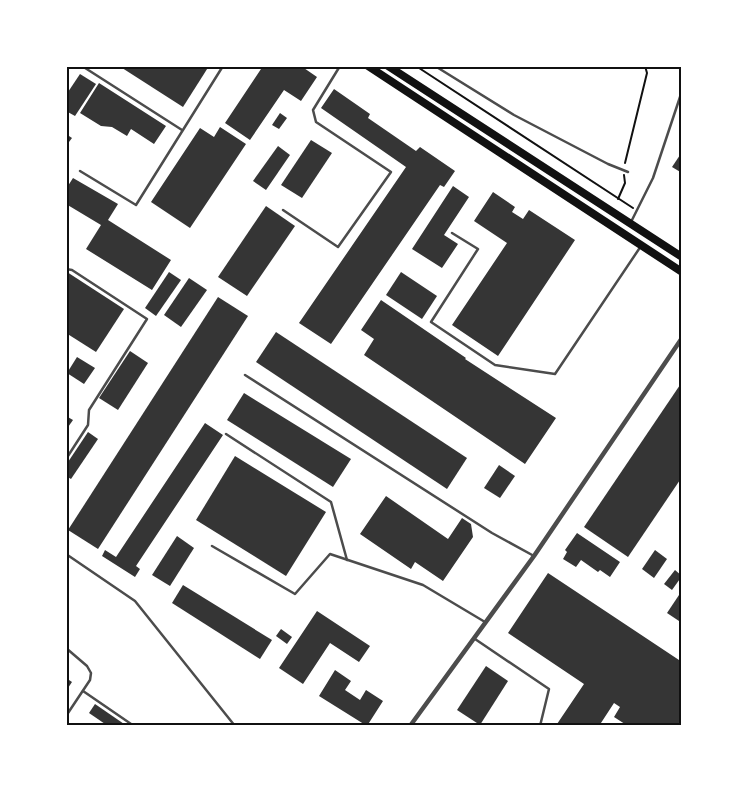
<svg xmlns="http://www.w3.org/2000/svg" width="748" height="792" font-family="Inter,sans-serif">
  <style>
    .building { fill: #353535 }
    .lines { fill: none; stroke-linecap: round; stroke-linejoin: round }
    .path { stroke: #111; stroke-width: 2 }
    .service { stroke: #4c4c4c; stroke-width: 2.5 }
    .minor { stroke: #4c4c4c; stroke-width: 4.5 }
    .trunk { stroke: #111; stroke-width: 8 }
    .neatline { fill: none; stroke: #111; stroke-width: 2 }
  </style>
  <rect width="100%" height="100%" fill="#fff"/>
  <g class="building">
    <polygon points="119,66 209,66 183,107"/>
    <polygon points="263,66 301,66 317,77 301,101 284,90 250,140 225,123"/>
    <polygon points="80,74 96,84 75,116 66,111 66,95"/>
    <polygon points="99,83 166,126 154,144 131,129 127,136 112,127 101,126 80,113"/>
    <polygon points="334,89 370,114 368,118 416,151 420,147 455,171 444,187 440,185 331,344 299,323 406,167 321,108"/>
    <polygon points="280,113 287,118 279,129 272,125"/>
    <polygon points="220,127 246,144 190,228 151,202 200,128 214,137"/>
    <polygon points="66,134 72,138 66,146"/>
    <polygon points="311,140 332,153 302,198 281,185"/>
    <polygon points="278,146 290,155 266,190 253,181"/>
    <polygon points="682,152 682,173 672,167"/>
    <polygon points="73,178 118,204 108,220 171,260 152,290 86,249 101,225 66,204 66,189"/>
    <polygon points="453,186 469,197 444,235 458,244 442,268 412,249"/>
    <polygon points="493,192 515,207 512,212 523,219 529,210 575,240 498,356 452,325 507,243 474,221"/>
    <polygon points="266,206 295,226 247,296 218,277"/>
    <polygon points="67,272 124,309 96,352 66,333"/>
    <polygon points="169,272 181,280 156,316 145,308"/>
    <polygon points="401,272 437,296 422,319 386,295"/>
    <polygon points="189,278 207,290 181,327 164,315"/>
    <polygon points="218,297 248,316 98,549 68,530"/>
    <polygon points="381,300 466,358 465,359 556,418 525,464 364,355 374,339 361,330"/>
    <polygon points="276,332 467,458 447,489 256,362"/>
    <polygon points="130,351 148,363 118,410 99,398"/>
    <polygon points="77,357 95,368 84,384 67,373"/>
    <polygon points="682,382 682,477 628,557 584,527"/>
    <polygon points="244,393 351,459 333,487 227,420"/>
    <polygon points="66,416 73,420 66,430"/>
    <polygon points="205,423 223,435 136,566 140,569 135,577 102,556 105,550 116,557"/>
    <polygon points="88,432 98,439 71,479 66,476 66,465"/>
    <polygon points="235,456 326,512 286,576 196,520"/>
    <polygon points="499,465 515,476 500,498 484,488"/>
    <polygon points="386,496 448,539 462,518 471,524 473,537 443,581 415,562 411,569 360,534"/>
    <polygon points="577,533 620,562 610,577 600,570 598,572 581,560 576,567 563,559 567,552 565,550"/>
    <polygon points="177,536 194,548 170,586 152,575"/>
    <polygon points="655,550 667,559 654,578 642,569"/>
    <polygon points="675,570 682,576 672,590 664,584"/>
    <polygon points="548,573 682,662 682,718 677,726 628,726 614,717 620,707 614,703 599,726 559,726 557,724 584,684 508,633"/>
    <polygon points="183,585 272,640 260,659 172,603"/>
    <polygon points="679,595 682,597 682,623 667,613"/>
    <polygon points="317,611 370,646 359,662 330,643 303,684 279,668"/>
    <polygon points="281,629 292,637 287,644 276,636"/>
    <polygon points="486,666 508,681 480,725 457,710"/>
    <polygon points="335,670 351,681 345,690 360,700 366,690 383,701 367,726 319,696"/>
    <polygon points="66,678 72,682 66,691"/>
    <polygon points="95,704 127,726 108,726 89,713"/>
  </g>
  <g class="lines">
    <g class="path">
      <polyline points="321,66 324,68"/>
      <polyline points="416,66 633,208"/>
      <polyline points="625,163 647,73 645,66"/>
      <polyline points="618,199 625,183 624,175"/>
    </g>
    <g class="service">
      <polyline points="82,66 182,130"/>
      <polyline points="435,66 514,115 608,164 628,172"/>
      <polyline points="80,171 136,205 223,66"/>
      <polyline points="283,210 338,247 391,172 316,122 313,110 340,66"/>
      <polyline points="631,222 653,178 682,91"/>
      <polyline points="452,233 478,249 431,322 495,365 555,374 641,246"/>
      <polyline points="66,269 72,270 147,319 89,410 88,425 66,459"/>
      <polyline points="245,375 492,533 534,556"/>
      <polyline points="226,434 331,502 347,560"/>
      <polyline points="212,546 295,594 330,554 423,585 485,622"/>
      <polyline points="66,554 135,601 235,726"/>
      <polyline points="475,639 549,689 540,726"/>
      <polyline points="66,648 87,666 91,673 90,680 66,716"/>
      <polyline points="83,691 134,726"/>
    </g>
    <polyline class="minor" points="410,726 534,556 682,338"/>
    <g class="trunk">
      <polyline points="368,66 682,272"/>
      <polyline points="388,66 682,257"/>
    </g>
  </g>
  <rect width="748" height="792" fill="none" stroke="#ffffff" stroke-width="135"/>
  <rect x="68" y="68" width="612" height="656" class="neatline"/>
</svg>
